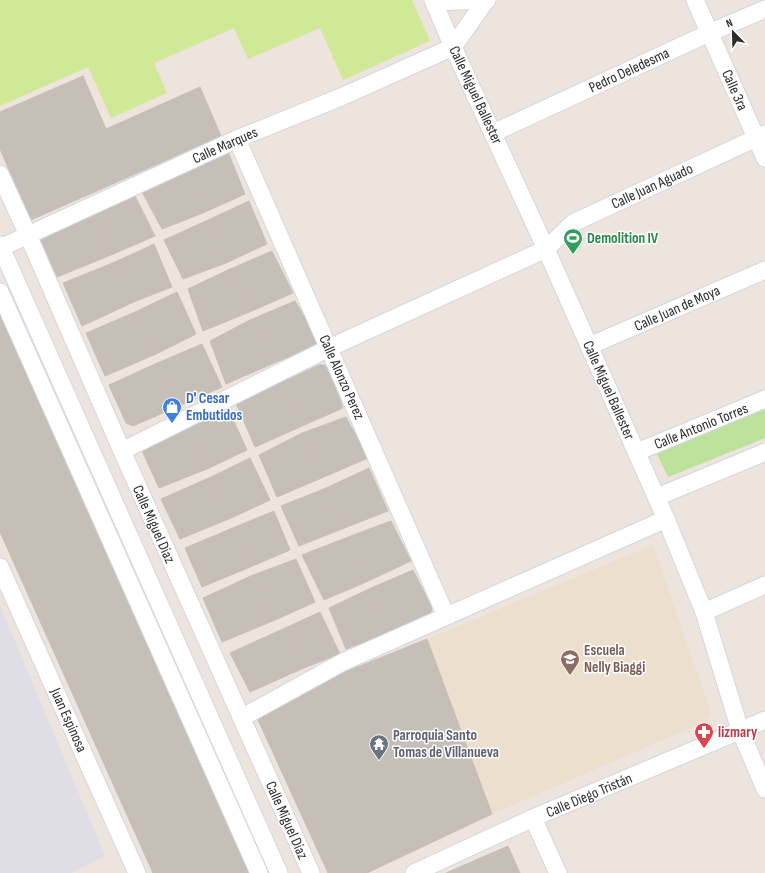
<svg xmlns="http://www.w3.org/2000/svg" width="765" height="873" font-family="'Sofia Sans Condensed',sans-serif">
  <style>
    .industrial { fill: #dfdde5 }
    .education { fill: #eddfcd }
    .green { fill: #bce29b }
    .pitch { fill: #d0e997 }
    .building { fill: #c5bfb8; stroke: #c8bfb7 }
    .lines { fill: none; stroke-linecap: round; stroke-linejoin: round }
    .minor-casing { stroke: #d2d7e3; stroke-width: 19 }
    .minor { stroke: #fff; stroke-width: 17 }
    .labels { text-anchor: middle; stroke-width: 3; stroke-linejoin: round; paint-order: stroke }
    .street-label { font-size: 15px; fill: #2b2b2b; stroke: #fff }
    .leisure-label { font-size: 15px; font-weight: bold; fill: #27864d; stroke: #fff; text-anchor: start }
    .shop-label { font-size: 15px; font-weight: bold; fill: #366cbe; stroke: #fff; text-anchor: start }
    .education-label { font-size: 15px; font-weight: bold; fill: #785e54; stroke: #fff; text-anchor: start }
    .health-label { font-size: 15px; font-weight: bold; fill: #be3a42; stroke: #fff; text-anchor: start }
    .worship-label { font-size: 15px; font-weight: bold; fill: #5b616d; stroke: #fff; text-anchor: start }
  </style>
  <rect width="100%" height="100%" fill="#ece4dd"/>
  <polygon class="industrial" points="0,606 105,856 71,873 0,873"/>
  <polygon class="education" points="653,545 711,713 707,721 492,814 427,639"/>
  <polygon class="green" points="765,399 765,438 668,477 653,446"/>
  <polygon class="pitch" points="0,0 412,0 430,41 343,80 320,28 248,59 234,28 154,63 167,93 111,118 88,67 0,106"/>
  <g class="building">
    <polygon points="83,76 106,129 200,87 221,136 31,220 0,149 0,112"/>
    <polygon points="227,149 245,194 203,213 182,169"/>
    <polygon points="182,169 203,213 162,229 140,188"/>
    <polygon points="133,192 155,236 111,255 88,211"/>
    <polygon points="249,201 267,244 226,263 208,220"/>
    <polygon points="88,211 111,255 57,277 38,234"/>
    <polygon points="208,220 226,263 183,279 164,240"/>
    <polygon points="154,244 172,287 136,301 115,262"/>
    <polygon points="272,251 293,293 252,311 230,269"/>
    <polygon points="115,262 136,301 82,326 63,283"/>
    <polygon points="230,269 252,311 203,331 188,289"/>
    <polygon points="177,292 196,334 154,355 133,313"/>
    <polygon points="295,301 316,336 316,343 311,348 274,363 250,320"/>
    <polygon points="0,308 250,873 153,873 0,532"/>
    <polygon points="133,313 154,355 105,376 86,333"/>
    <polygon points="250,320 274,363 226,384 210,341"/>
    <polygon points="202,344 222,387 179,406 155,364"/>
    <polygon points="155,364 179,406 133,426 126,423 109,385"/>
    <polygon points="319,365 324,365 329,369 343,408 300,427 280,383"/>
    <polygon points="280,383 300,427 255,447 236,403"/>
    <polygon points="227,406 247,450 207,469 186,423"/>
    <polygon points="346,417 368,458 324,477 302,433"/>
    <polygon points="186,423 207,469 159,488 139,444"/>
    <polygon points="302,433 324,477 277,497 259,455"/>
    <polygon points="250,458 270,500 229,519 211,477"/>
    <polygon points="369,468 388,511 342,529 326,488"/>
    <polygon points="211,477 229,519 180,539 161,499"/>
    <polygon points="326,488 342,529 299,546 281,506"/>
    <polygon points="274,511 290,550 248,568 235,527"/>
    <polygon points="391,521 411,561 364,583 348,537"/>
    <polygon points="235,527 248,568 202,587 185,548"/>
    <polygon points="348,537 364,583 324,600 302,555"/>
    <polygon points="296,559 315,602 273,621 253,575"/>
    <polygon points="413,570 432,608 430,615 390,632 371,588"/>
    <polygon points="253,575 273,621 222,642 203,598"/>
    <polygon points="371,588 390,632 346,649 329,608"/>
    <polygon points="320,612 340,654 304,668 285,628"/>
    <polygon points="285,628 304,668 250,692 230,653"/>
    <polygon points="427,639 492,814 367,873 328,873 253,709"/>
    <polygon points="508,846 520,873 446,873"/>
  </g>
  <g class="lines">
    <g class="minor-casing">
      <g id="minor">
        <polyline points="433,0 453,47 546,249 666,519 704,612 740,730 765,789"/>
        <polyline points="695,0 765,158"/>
        <polyline points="434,2 487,0"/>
        <polyline points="493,133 709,33 765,9"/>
        <polyline points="237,139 446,616"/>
        <polyline points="0,174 28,235 122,451 311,873"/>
        <polyline points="0,245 279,873"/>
        <polyline points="0,248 237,139 341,97 453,47 486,0"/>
        <polyline points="0,292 259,873"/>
        <polyline points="589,346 765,270"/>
        <polyline points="122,451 329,348 546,249 573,223 765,134"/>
        <polyline points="637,452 765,399"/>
        <polyline points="657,497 765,452"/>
        <polyline points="0,567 137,873"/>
        <polyline points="704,612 765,585"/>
        <polyline points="241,718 343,662 666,519"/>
        <polyline points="533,818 558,873"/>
        <polyline points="414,873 533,818 765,720"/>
      </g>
    </g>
    <use href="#minor" class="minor"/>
  </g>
  <defs>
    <g id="stadium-pin" transform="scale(1)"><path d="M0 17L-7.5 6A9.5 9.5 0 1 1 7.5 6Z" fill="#2e9e5b" stroke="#fff"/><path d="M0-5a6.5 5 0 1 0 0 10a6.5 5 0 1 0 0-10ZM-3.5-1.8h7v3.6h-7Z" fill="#fff"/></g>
    <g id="shop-pin" transform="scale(1)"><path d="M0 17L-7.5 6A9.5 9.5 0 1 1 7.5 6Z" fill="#3f7fe0" stroke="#fff"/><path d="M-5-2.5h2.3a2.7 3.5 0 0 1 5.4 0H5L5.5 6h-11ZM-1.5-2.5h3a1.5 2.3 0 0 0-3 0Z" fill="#fff"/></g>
    <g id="school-pin" transform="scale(1)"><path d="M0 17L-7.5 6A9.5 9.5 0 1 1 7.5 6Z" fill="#8d6e63" stroke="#fff"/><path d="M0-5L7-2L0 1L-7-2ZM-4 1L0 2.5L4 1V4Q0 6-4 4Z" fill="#fff"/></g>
    <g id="pharmacy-pin" transform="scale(1)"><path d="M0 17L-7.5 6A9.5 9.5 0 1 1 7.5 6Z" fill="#e0444e" stroke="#fff"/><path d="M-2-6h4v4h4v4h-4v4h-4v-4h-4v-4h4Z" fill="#fff"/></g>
    <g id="temple-pin" transform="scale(1)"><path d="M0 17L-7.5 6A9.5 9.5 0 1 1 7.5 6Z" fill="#6b7280" stroke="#fff"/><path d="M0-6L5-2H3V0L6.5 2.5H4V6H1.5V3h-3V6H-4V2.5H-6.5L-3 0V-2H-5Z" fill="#fff"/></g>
  </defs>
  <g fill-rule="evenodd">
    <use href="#stadium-pin" x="573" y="238"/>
    <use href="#shop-pin" x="172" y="407"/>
    <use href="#school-pin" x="570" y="659"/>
    <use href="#pharmacy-pin" x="704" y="732"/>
    <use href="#temple-pin" x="379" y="744"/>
  </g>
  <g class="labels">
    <g class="street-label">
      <text transform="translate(629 70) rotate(-25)" y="5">Pedro Deledesma</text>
      <text transform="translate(735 90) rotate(66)" y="5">Calle 3ra</text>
      <text transform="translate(476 95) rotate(65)" y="5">Calle Miguel Ballester</text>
      <text transform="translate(225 145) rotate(-24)" y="5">Calle Marques</text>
      <text transform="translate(652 186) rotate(-25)" y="5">Calle Juan Aguado</text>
      <text transform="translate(677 308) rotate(-24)" y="5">Calle Juan de Moya</text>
      <text transform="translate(342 377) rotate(66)" y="5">Calle Alonzo Perez</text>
      <text transform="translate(609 390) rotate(66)" y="5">Calle Miguel Ballester</text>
      <text transform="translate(701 426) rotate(-22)" y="5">Calle Antonio Torres</text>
      <text transform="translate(154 524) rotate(66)" y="5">Calle Miguel Díaz</text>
      <text transform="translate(69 720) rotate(66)" y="5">Juan Espinosa</text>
      <text transform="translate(589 795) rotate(-23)" y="5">Calle Diego Tristán</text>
      <text transform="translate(287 820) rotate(66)" y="5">Calle Miguel Díaz</text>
    </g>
    <g class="leisure-label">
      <text x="587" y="243">Demolition IV</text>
    </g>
    <g class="shop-label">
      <text x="186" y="403">D' Cesar<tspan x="186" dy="17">Embutidos</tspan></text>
    </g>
    <g class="education-label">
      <text x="584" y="655">Escuela<tspan x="584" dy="17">Nelly Biaggi</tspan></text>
    </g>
    <g class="health-label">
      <text x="718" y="737">lizmary</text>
    </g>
    <g class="worship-label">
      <text x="393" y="740">Parroquia Santo<tspan x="393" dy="17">Tomas de Villanueva</tspan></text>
    </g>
  </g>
  <g transform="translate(733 32) rotate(337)" stroke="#ffffff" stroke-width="3" paint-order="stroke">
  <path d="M0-3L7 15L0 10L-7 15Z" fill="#2b2b2b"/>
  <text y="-6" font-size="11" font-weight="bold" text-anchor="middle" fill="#2b2b2b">N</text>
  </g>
</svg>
